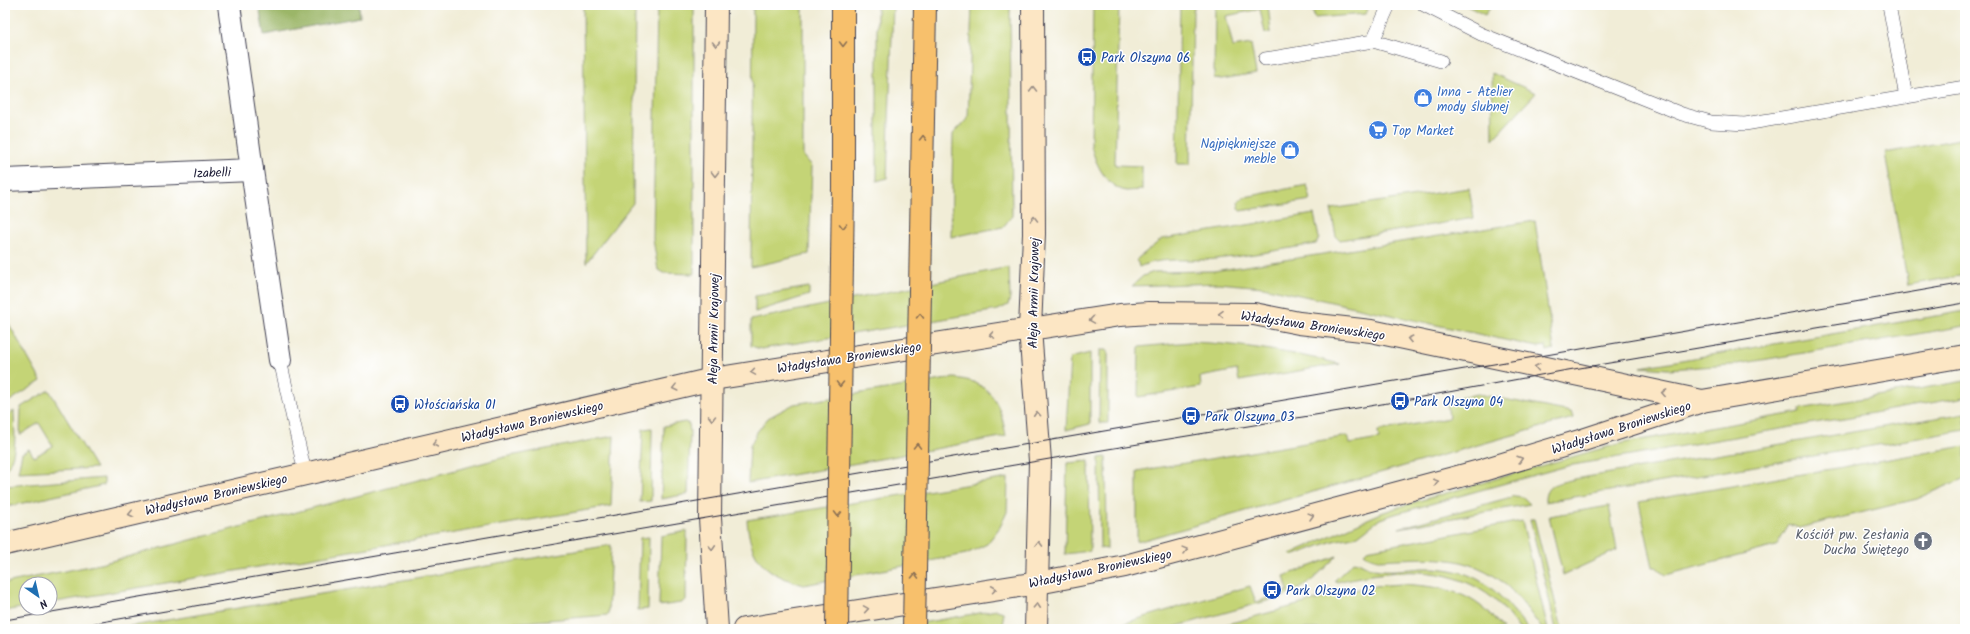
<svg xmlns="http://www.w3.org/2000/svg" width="1970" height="634" font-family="Kalam,sans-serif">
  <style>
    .green { fill: #c4d476; stroke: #737b58 }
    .forest { fill: #9bb667; stroke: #5e6c51 }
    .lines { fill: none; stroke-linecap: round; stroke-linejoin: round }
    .lane-casing { stroke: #414052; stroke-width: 14 }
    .street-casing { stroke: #414052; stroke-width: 24 }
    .secondary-casing { stroke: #414052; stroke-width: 24 }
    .highway-casing { stroke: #414052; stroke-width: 24 }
    .lane { stroke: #fff; stroke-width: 13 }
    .street { stroke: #fff; stroke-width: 22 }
    .secondary { stroke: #fce6c4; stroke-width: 22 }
    .highway { stroke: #f7c06c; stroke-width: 22 }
    .tram { stroke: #22223b; stroke-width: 1 }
    .highway-bridge-casing { stroke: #414052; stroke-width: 24; stroke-linecap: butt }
    .highway-bridge { stroke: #f7c06c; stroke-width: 22 }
    .oneway { stroke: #9a8e86 }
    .oneway2 { stroke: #8c7154 }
    .labels { text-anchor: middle; stroke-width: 3; stroke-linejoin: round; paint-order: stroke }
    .transit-label { font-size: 13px; fill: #164399; stroke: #fff; text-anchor: start }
    .shop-label { font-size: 13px; fill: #366cbe; stroke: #fff; text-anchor: start }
    .street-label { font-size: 13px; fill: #22223b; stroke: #fff }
    .worship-label { font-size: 13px; fill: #5b616d; stroke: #fff; text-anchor: end }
  </style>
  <rect width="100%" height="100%" fill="#fff"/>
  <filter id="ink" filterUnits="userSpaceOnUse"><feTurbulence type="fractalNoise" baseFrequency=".025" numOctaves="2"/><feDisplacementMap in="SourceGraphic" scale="8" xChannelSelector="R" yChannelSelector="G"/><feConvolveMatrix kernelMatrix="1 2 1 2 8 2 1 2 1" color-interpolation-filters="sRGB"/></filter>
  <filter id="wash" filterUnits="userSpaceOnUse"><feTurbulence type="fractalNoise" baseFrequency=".012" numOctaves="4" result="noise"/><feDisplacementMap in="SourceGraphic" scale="16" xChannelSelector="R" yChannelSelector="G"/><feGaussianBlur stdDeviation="0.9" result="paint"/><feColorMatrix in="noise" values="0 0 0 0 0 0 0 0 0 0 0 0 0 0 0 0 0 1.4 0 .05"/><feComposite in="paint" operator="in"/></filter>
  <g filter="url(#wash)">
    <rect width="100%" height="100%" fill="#f1edd7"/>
    <g class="green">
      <polygon points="583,5 635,5 633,203 586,263"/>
      <polygon points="657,5 694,5 694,274 663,273 658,270 653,239"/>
      <polygon points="753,5 803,5 803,155 812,166 809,254 751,267"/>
      <polygon points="877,5 893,5 887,178 877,181"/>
      <polygon points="972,5 1010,5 1012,216 1003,227 951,237 953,134 968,118"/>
      <path d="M1093 5H1119L1115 165 1142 166V190C1137 190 1131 191 1126 191 1106 187 1095 163 1091 145Z"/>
      <polygon points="1180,5 1195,5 1193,12 1190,164 1177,164"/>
      <polygon points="1215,5 1268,5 1271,32 1265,33 1260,9 1226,16 1233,47 1251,44 1256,73 1222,79 1214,78"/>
      <polygon points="1312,5 1359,5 1368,9 1366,14 1314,18"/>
      <polygon points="1465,5 1487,5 1490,7 1485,15"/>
      <polygon points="1492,73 1536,93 1493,139"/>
      <polygon points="1965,138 1965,275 1908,285 1885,153"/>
      <polygon points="1307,185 1311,200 1240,211 1238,202 1245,197"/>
      <polygon points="1469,188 1474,218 1340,240 1336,236 1331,209"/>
      <path d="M1314 214 1319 238 1316 244C1283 249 1249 256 1215 259 1190 262 1162 256 1139 267L1137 259 1162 239Z"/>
      <polygon points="1535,221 1554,349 1547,351 1546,346 1537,347 1263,287 1219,283 1132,286 1143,276 1154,272 1214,271"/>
      <polygon points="1009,267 1010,298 1008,305 998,310 761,349 751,346 751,320"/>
      <polygon points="809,287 809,295 755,312 755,296"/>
      <polygon points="1965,311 1965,326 1732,365 1668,369 1641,367"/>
      <polygon points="5,317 41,381 5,404"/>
      <path d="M1190 342C1241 344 1291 352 1340 364L1239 381 1237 370 1200 377 1201 387 1138 397 1139 347Z"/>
      <polygon points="1100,350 1108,350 1108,423 1099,423"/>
      <polygon points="1090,353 1090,424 1066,430 1070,358"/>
      <path d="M954 378C961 379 970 380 976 383 998 394 1002 415 1006 436L748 483 750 446 757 432 768 418 794 404Z"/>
      <polygon points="1965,381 1965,397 1567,466 1395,514 1380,519 1358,536 1333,541 1292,556 1290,554 1381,513 1408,504 1596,450 1623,443 1801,412 1800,409"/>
      <polygon points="49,390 96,468 18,472 22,453 29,449 34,457 53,446 39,423 20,435 21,407"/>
      <polygon points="1478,394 1571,412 1573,418 1137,542 1137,471 1348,436 1350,444 1379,439 1378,431 1449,418 1447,400"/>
      <path d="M14 411C14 430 19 455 5 470V417Z"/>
      <path d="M1965 413V430L1545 502C1544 483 1560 483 1575 479Z"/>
      <polygon points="685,422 689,424 690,432 688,494 661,499 664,426"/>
      <polygon points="652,428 651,501 640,502 643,429"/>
      <polygon points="614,436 611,506 50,603 50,584 26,584 26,607 5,611 5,583 100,564 505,457"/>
      <polygon points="1965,446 1965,478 1917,499 1799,528 1789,524 1776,546 1666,575 1656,567 1653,567 1639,502"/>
      <polygon points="1106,457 1107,549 1100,548 1099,458"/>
      <polygon points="1089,461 1090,551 1065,554 1067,463"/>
      <polygon points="104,478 104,485 5,507 5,486"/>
      <path d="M1008 478 1007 512 1000 527 987 544 966 554 804 585C766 574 750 561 747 520Z"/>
      <polygon points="1515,496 1523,497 1530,504 1399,528"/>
      <polygon points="1609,506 1617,550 1563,575 1549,516"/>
      <polygon points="1530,519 1534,519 1562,629 1556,629"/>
      <path d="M1522 521 1548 629H1542C1531 614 1520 598 1507 586 1470 552 1424 558 1378 560L1371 558 1364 553 1367 550Z"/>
      <polygon points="687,531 686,600 681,603 659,606 661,536"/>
      <polygon points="649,537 648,609 638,610 640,538"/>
      <polygon points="611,545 608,615 440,629 114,629"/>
      <polygon points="1337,556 1308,584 1288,595 1167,629 1117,629 1123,624 1131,621 1250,586 1256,602 1288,591 1284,576"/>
      <path d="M1354 561C1361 562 1367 568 1374 569 1389 572 1407 569 1423 568 1477 567 1497 589 1528 629H1519C1508 614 1497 599 1481 590 1438 563 1383 571 1337 582L1335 580Z"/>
      <path d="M1401 584C1446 587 1474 591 1503 629H1209L1349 591 1374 586Z"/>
      <polygon points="997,610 1003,612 1004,629 886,629"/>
    </g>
    <polygon class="forest" points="259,5 359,5 360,17 264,35"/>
  </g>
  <g filter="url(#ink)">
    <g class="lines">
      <g class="lane-casing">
        <g id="lane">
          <polyline points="1424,5 1481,34 1682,114 1711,122 1745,124 1965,87"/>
          <polyline points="1889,5 1906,97"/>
          <polyline points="1373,41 1441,61"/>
          <polyline points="1265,59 1373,41 1389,5"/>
          <polyline points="280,360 305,473"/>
        </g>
      </g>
      <g class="street-casing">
        <g id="street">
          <polyline points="252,170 280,360"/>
          <polyline points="5,180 252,170 229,5"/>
        </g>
      </g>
      <g class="secondary-casing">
        <g id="secondary">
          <polyline points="716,5 710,518 717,629"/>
          <polyline points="1033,5 1034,234 1030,329 1040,461 1036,629"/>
          <polyline points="5,544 713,379 1120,315 1149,313 1254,314 1299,323 1371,331 1702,401"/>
          <polyline points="744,629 1038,583 1125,566 1483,470 1583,440 1702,401 1965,356"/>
        </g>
      </g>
      <g class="highway-casing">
        <g id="highway">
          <polyline points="843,5 843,187"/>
          <polyline points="922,177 925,5"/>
        </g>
      </g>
      <use href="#lane" class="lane"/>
      <use href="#street" class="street"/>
      <use href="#secondary" class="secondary"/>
      <use href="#highway" class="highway"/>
      <g class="tram">
        <polyline points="5,620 1965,283"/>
        <polyline points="61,629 1096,451 1400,401 1562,371 1965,303"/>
      </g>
      <g class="highway-bridge-casing">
        <g id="highway-bridge">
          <polyline points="837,629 843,187"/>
          <polyline points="914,629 922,177"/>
        </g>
      </g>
      <use href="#highway-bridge" class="highway-bridge"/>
    </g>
    <defs><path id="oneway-chevron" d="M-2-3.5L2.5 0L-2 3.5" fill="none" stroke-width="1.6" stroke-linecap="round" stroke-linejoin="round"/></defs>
    <g class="oneway">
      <use href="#oneway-chevron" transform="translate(716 44) rotate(90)"/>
      <use href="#oneway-chevron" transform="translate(1033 89) rotate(-90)"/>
      <use href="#oneway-chevron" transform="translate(715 174) rotate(90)"/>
      <use href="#oneway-chevron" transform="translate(1034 219) rotate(-90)"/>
      <use href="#oneway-chevron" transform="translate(1221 314) rotate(-179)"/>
      <use href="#oneway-chevron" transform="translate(1092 320) rotate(171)"/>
      <use href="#oneway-chevron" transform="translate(992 335) rotate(171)"/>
      <use href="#oneway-chevron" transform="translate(1410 339) rotate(-167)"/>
      <use href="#oneway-chevron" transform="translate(1537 367) rotate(-169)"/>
      <use href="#oneway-chevron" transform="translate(753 372) rotate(171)"/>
      <use href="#oneway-chevron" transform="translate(675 388) rotate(166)"/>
      <use href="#oneway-chevron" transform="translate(1664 393) rotate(-169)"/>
      <use href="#oneway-chevron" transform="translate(1037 414) rotate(-94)"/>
      <use href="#oneway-chevron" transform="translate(712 418) rotate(91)"/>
      <use href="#oneway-chevron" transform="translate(435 444) rotate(167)"/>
      <use href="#oneway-chevron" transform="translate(1520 459) rotate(-17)"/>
      <use href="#oneway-chevron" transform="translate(1436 482) rotate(-15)"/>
      <use href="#oneway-chevron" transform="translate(131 514) rotate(167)"/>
      <use href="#oneway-chevron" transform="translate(1311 516) rotate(-15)"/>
      <use href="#oneway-chevron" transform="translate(1039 544) rotate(-89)"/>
      <use href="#oneway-chevron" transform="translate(712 547) rotate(87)"/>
      <use href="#oneway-chevron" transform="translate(1185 550) rotate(-15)"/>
      <use href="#oneway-chevron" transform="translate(994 589) rotate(-8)"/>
      <use href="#oneway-chevron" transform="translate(1037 606) rotate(-87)"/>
      <use href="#oneway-chevron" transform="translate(866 609) rotate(-9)"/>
    </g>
    <g class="oneway2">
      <use href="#oneway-chevron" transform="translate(843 44) rotate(90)"/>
      <use href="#oneway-chevron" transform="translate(923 138) rotate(-89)"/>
      <use href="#oneway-chevron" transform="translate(843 226) rotate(91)"/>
      <use href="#oneway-chevron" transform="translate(920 316) rotate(-89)"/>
      <use href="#oneway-chevron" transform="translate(840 384) rotate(91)"/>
      <use href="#oneway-chevron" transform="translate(917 446) rotate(-89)"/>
      <use href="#oneway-chevron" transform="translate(838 514) rotate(91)"/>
      <use href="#oneway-chevron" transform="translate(915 576) rotate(-89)"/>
    </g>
  </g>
  <defs>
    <g id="bus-disc" transform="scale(1)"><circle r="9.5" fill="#1a4fb4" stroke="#fff"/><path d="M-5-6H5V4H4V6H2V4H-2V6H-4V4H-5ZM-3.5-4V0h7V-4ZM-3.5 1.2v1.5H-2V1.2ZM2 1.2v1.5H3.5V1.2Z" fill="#fff"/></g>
    <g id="shop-disc" transform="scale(1)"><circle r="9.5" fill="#3f7fe0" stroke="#fff"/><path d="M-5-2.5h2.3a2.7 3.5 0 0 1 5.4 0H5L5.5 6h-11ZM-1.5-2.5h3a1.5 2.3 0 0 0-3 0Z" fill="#fff"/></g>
    <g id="supermarket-disc" transform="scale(1)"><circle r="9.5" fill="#3f7fe0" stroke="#fff"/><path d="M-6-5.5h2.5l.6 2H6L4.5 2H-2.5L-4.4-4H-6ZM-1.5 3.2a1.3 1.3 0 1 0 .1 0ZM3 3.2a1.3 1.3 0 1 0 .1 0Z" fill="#fff"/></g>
    <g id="church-disc" transform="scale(1)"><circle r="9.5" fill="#6b7280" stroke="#fff"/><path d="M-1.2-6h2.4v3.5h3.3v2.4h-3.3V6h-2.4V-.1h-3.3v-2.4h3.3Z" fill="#fff"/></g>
  </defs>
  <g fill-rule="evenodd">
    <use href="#bus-disc" x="1087" y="57"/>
    <use href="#shop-disc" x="1423" y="98"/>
    <use href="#supermarket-disc" x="1378" y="130"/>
    <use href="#shop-disc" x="1290" y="150"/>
    <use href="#bus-disc" x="1400" y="401"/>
    <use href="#bus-disc" x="400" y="404"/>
    <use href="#bus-disc" x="1191" y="416"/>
    <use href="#church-disc" x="1923" y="541"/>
    <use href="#bus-disc" x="1272" y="590"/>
  </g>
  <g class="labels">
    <g class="transit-label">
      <text x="1101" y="62">Park Olszyna 06</text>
      <text x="1414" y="406">Park Olszyna 04</text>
      <text x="414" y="409">Włościańska 01</text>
      <text x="1205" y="421">Park Olszyna 03</text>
      <text x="1286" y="595">Park Olszyna 02</text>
    </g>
    <g class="shop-label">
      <text x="1437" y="96">Inna - Atelier<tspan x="1437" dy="15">mody ślubnej</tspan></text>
      <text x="1392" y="135">Top Market</text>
      <text x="1276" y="148" text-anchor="end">Najpiękniejsze<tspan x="1276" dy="15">meble</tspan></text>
    </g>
    <g class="street-label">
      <text transform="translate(212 172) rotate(-2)" y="5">Izabelli</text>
      <text transform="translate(1033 293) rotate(-89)" y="5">Aleja Armii Krajowej</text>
      <text transform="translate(1313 325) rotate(8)" y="5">Władysława Broniewskiego</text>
      <text transform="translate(713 329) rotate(-89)" y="5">Aleja Armii Krajowej</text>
      <text transform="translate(849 357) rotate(-9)" y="5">Władysława Broniewskiego</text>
      <text transform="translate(532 421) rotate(-13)" y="5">Władysława Broniewskiego</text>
      <text transform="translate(1621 427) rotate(-18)" y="5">Władysława Broniewskiego</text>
      <text transform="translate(216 494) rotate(-13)" y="5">Władysława Broniewskiego</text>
      <text transform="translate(1100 568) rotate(-12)" y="5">Władysława Broniewskiego</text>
    </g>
    <g class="worship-label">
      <text x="1909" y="539">Kościół pw. Zesłania<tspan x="1909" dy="15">Ducha Świętego</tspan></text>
    </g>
  </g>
  <rect width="1970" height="634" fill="none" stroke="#fff" stroke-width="20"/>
  <g transform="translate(38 596) rotate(146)"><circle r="19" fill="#ffffff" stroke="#a7a7b1"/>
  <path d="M0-3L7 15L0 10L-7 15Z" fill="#1f6fb2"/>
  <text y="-6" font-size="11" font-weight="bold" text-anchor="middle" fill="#22223b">N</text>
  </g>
</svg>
